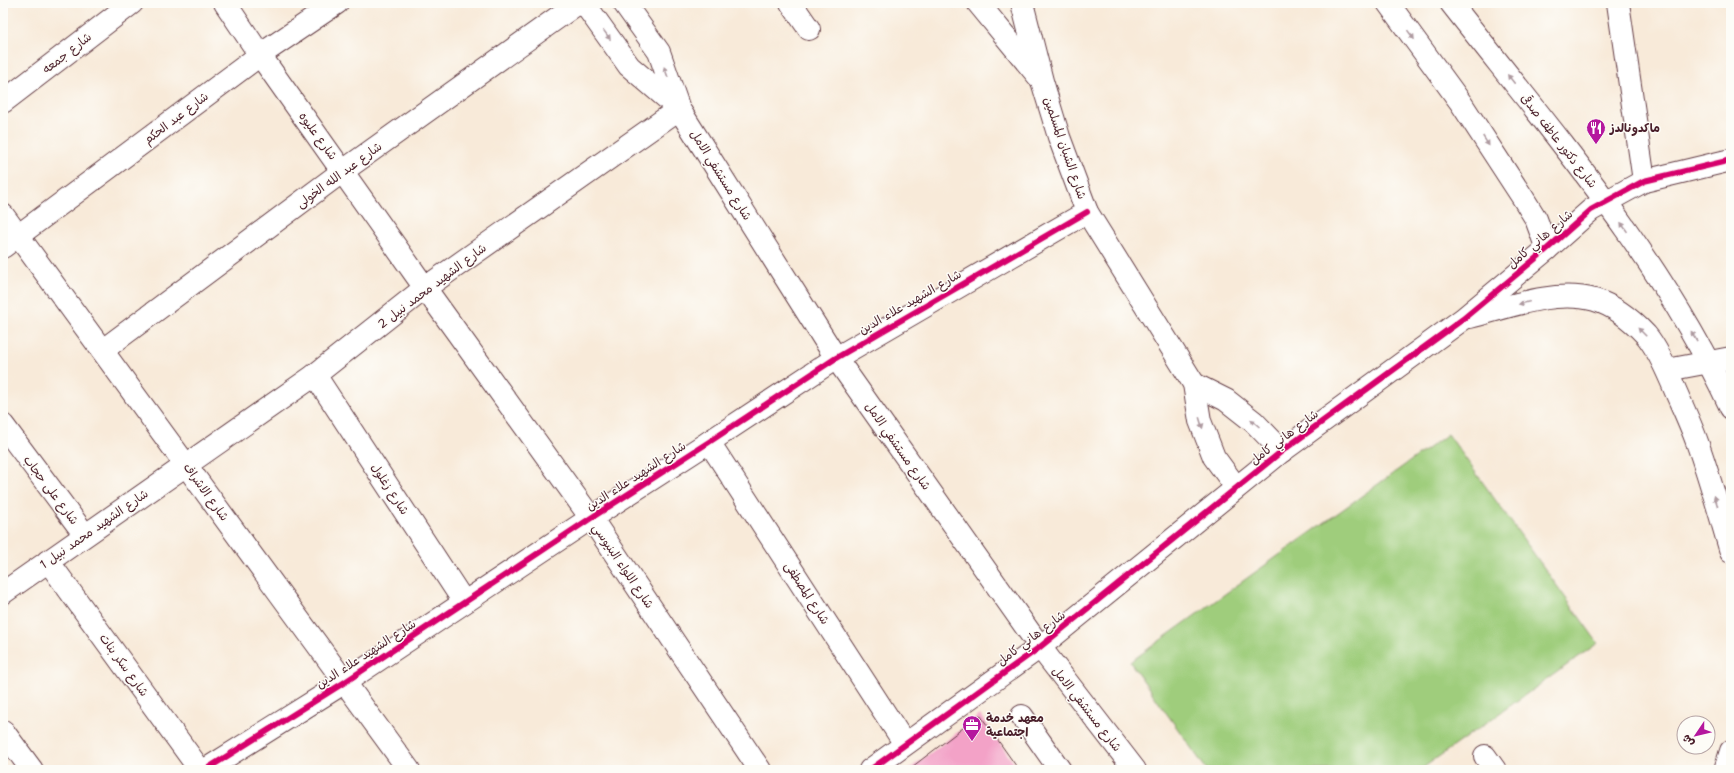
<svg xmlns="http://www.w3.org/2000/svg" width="1734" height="773" font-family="'Shantell Sans','Playpen Sans Arabic',sans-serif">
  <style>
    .green { fill: #9fcd7b; stroke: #747653 }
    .building { fill: #f3a2c7 }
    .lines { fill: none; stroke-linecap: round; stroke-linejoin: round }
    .minor-casing { stroke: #643d45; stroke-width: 24 }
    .major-casing { stroke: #643d45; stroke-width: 24 }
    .minor { stroke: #fff; stroke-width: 22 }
    .major { stroke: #fff; stroke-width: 22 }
    .cycleway-casing { stroke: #fdfcf7; stroke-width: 8 }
    .cycleway { stroke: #d6006c; stroke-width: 6 }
    .oneway { fill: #ae9aa0 }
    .labels { text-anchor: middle; stroke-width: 3; stroke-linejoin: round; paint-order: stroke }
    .street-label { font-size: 12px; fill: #4a1f2b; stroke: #fdfcf7 }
    .poi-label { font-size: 12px; font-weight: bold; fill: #4a1f2b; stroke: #fdfcf7; text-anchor: start }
  </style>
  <rect width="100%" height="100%" fill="#fdfcf7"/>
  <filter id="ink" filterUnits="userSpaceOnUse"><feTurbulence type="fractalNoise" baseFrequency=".025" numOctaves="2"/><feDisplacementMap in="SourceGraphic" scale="8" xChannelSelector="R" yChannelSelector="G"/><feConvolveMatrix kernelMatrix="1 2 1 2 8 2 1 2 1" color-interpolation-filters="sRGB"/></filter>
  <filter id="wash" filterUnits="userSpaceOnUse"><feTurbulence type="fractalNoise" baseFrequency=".012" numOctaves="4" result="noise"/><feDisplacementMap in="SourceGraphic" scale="16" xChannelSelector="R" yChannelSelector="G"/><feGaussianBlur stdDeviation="0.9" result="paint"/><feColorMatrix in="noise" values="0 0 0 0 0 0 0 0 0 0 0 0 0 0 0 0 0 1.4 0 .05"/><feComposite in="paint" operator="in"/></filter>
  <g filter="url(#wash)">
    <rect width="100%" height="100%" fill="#f8ead9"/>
    <polygon class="green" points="1448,434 1598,643 1420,770 1207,770 1130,662"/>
    <g id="blocks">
      <polygon class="building" points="980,715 1019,770 908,770"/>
    </g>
  </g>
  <g filter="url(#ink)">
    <use href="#blocks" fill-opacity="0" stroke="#643d45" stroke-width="1"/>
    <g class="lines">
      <g class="minor-casing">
        <g id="minor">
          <polyline points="225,3 260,55 425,288 591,518 760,770"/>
          <polyline points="584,3 629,66 678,108"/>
          <polyline points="624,3 659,52 679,109 836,358 1040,647 1135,770"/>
          <polyline points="791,3 809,29"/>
          <polyline points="978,3 1038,76"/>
          <polyline points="1022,3 1042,81 1059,137 1087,212 1194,384 1200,421 1214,457 1236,487"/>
          <polyline points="1388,3 1461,103 1523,198 1536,219 1547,249"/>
          <path d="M1451 3C1552 132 1662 258 1731 408"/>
          <polyline points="1618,3 1644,181"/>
          <polyline points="3,102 132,3"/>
          <polyline points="3,215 409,770"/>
          <polyline points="3,247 260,55 337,3"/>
          <path d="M1470 317C1509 307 1554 289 1595 300 1615 306 1632 320 1646 335 1658 349 1669 375 1676 392 1683 408 1691 425 1697 442 1710 478 1720 515 1731 552"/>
          <polyline points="103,350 343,171 578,3"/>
          <polyline points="1667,370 1731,358"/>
          <polyline points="315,375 464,602"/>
          <polyline points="1194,384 1226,400 1254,422 1282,451"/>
          <polyline points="3,425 85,535"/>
          <polyline points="709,442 905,744"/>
          <polyline points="48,561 200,770"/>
          <polyline points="3,593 315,375 425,288 679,109"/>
          <polyline points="1022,716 1060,770"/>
          <polyline points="1485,756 1495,770"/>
          <polyline points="205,770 345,682 591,518 709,442 836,358 1087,212"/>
          <polyline points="870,770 1040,647 1282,451 1463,319 1547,249 1591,210 1644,181 1731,160"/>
          <polyline points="1725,770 1731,751"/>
        </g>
      </g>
      <g class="major-casing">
        <polyline id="major" points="3,731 32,770"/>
      </g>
      <use href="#minor" class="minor"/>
      <use href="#major" class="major"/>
      <g class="cycleway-casing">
        <g id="cycleway">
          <polyline points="205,770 345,682 591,518 709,442 836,358 1087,212"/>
          <polyline points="870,770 1040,647 1282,451 1463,319 1547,249 1591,210 1644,181 1731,160"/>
        </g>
      </g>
      <use href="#cycleway" class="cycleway"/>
    </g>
    <defs><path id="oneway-solid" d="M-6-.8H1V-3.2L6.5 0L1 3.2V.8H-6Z"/></defs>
    <g class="oneway">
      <use href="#oneway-solid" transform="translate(607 35) rotate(54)"/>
      <use href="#oneway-solid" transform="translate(1411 35) rotate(54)"/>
      <use href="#oneway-solid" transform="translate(666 72) rotate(-110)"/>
      <use href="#oneway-solid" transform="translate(1511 79) rotate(-128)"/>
      <use href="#oneway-solid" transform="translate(1486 141) rotate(57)"/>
      <use href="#oneway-solid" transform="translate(1624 227) rotate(-125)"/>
      <use href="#oneway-solid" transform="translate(1524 303) rotate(166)"/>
      <use href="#oneway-solid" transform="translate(1642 332) rotate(-135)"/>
      <use href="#oneway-solid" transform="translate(1694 336) rotate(-121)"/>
      <use href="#oneway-solid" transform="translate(1201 423) rotate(73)"/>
      <use href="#oneway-solid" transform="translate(1255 423) rotate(-138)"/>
      <use href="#oneway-solid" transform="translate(1716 501) rotate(-107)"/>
    </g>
  </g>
  <defs>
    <g id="restaurant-pin" transform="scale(1)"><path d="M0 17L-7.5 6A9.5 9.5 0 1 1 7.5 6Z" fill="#b5179e" stroke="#fdfcf7"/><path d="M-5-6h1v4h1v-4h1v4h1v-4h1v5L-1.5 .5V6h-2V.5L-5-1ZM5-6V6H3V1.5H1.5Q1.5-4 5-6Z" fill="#fff"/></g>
    <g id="office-pin" transform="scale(1)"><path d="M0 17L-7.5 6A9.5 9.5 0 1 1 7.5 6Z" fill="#b5179e" stroke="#fdfcf7"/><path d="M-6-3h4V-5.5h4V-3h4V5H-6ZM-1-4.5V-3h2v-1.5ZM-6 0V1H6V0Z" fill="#fff"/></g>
  </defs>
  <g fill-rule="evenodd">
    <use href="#restaurant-pin" x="1596" y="128"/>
    <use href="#office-pin" x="972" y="725"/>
  </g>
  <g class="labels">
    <g class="street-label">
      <text transform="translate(67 53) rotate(-38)" y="4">شارع جمعه</text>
      <text transform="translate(176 118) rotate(-37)" y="4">شارع عبد الحكم</text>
      <text transform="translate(318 136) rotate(54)" y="4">شارع عليوه</text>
      <text transform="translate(1559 141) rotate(52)" y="4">شارع دكتور عاطف صدقى</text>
      <text transform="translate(1065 148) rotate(71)" y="4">شارع الشبان المسلمين</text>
      <text transform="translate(339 175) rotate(-36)" y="4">شارع عبد الله الخولى</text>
      <text transform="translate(721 175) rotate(58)" y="4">شارع مستشفي الامل</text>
      <text transform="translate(1540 239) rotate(-41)" y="4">شارع هاني كامل</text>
      <text transform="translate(432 286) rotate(-37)" y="4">شارع الشهيد محمد نبيل 2</text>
      <text transform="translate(910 302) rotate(-30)" y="4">شارع الشهيد علاء الدين</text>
      <text transform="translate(1284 437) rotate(-37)" y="4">شارع هاني كامل</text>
      <text transform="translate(898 446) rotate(55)" y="4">شارع مستشفي الامل</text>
      <text transform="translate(636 476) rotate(-33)" y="4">شارع الشهيد علاء الدين</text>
      <text transform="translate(390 489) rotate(57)" y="4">شارع زغلول</text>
      <text transform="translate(51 490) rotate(53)" y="4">شارع على حجاب</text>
      <text transform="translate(206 492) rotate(54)" y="4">شارع الاشراف</text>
      <text transform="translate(94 529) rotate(-35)" y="4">شارع الشهيد محمد نبيل 1</text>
      <text transform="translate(623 566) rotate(56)" y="4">شارع اللواء البنيوسي</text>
      <text transform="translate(807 593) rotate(57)" y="4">شارع المصطفى</text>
      <text transform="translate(1031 638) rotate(-37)" y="4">شارع هاني كامل</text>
      <text transform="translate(366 654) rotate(-33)" y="4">شارع الشهيد علاء الدين</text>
      <text transform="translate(124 665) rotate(54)" y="4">شارع سكر بنات</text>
      <text transform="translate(1087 709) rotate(52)" y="4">شارع مستشفي الامل</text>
    </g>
    <g class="poi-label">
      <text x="1610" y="132">ماكدونالدز</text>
      <text x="986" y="722">معهد خدمة<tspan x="986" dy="14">اجتماعية</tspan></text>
    </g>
  </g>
  <rect width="1734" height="773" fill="none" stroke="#fdfcf7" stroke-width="16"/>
  <g transform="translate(1696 735) rotate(235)"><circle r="19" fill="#fdfcf7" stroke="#b5a4a5"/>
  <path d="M0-3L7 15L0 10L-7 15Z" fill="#b5179e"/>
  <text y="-6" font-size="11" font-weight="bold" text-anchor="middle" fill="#4a1f2b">ش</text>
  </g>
</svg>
